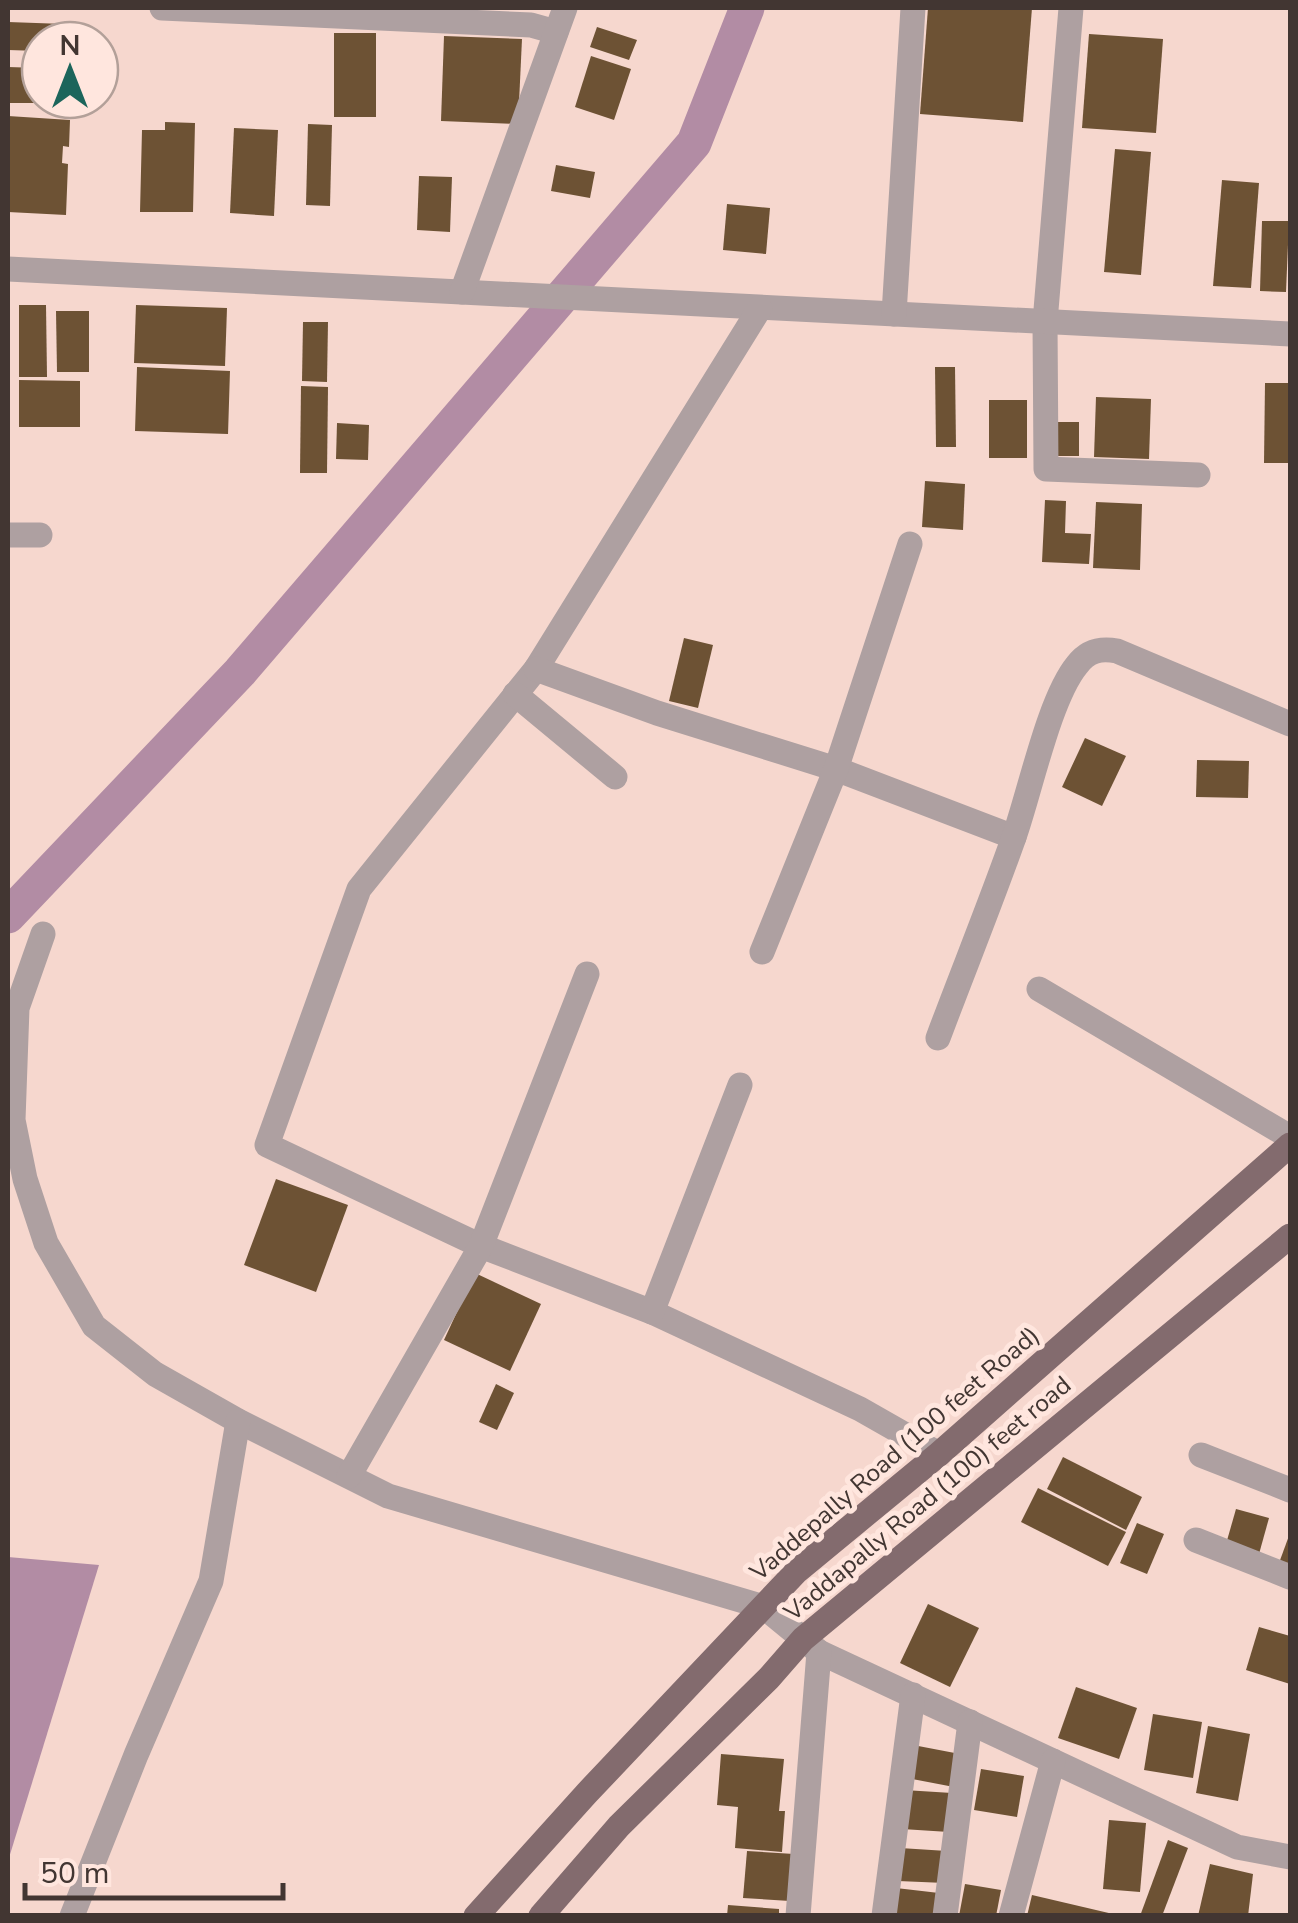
<svg xmlns="http://www.w3.org/2000/svg" width="1298" height="1923" font-family="'Nunito Sans',sans-serif">
  <style>
    .water { fill: #b28ca4 }
    .lines { fill: none; stroke-linecap: round; stroke-linejoin: round }
    .canal { stroke: #b28ca4; stroke-width: 35 }
    .building { fill: #6d5234 }
    .minor { stroke: #aea0a1; stroke-width: 25 }
    .major { stroke: #836b6e; stroke-width: 25 }
    .labels { text-anchor: middle; stroke-width: 10; stroke-linejoin: round; paint-order: stroke }
    .street-label { font-size: 25px; fill: #423632; stroke: #ffe6de }
  </style>
  <rect width="100%" height="100%" fill="#f6d7ce"/>
  <polygon class="water" points="8,1557 99,1565 8,1861"/>
  <g class="lines">
    <polyline class="canal" points="8,916 240,672 694,143 747,8"/>
  </g>
  <g class="building">
    <polygon points="928,8 1032,8 1023,122 920,114"/>
    <polygon points="8,22 64,24 64,40 40,40 40,51 8,50"/>
    <polygon points="597,27 637,40 629,60 590,47"/>
    <rect x="334" y="33" width="42" height="84"/>
    <polygon points="1089,34 1163,39 1156,133 1082,128"/>
    <polygon points="444,36 522,39 518,124 441,121"/>
    <polygon points="591,56 631,69 614,120 575,107"/>
    <polygon points="8,67 40,68 40,103 8,103"/>
    <polygon points="8,116 70,120 69,147 63,146 62,163 68,164 66,215 8,212"/>
    <polygon points="165,122 195,123 193,212 140,212 142,130 165,130"/>
    <polygon points="308,124 332,125 330,206 306,205"/>
    <polygon points="234,128 278,130 274,216 230,213"/>
    <polygon points="1115,149 1151,152 1141,275 1104,272"/>
    <polygon points="556,165 595,172 590,198 551,191"/>
    <polygon points="419,176 452,177 450,232 417,230"/>
    <polygon points="1222,180 1259,183 1251,288 1213,286"/>
    <polygon points="727,204 770,208 766,254 723,250"/>
    <polygon points="1262,221 1289,221 1286,292 1260,291"/>
    <polygon points="19,305 46,305 47,377 19,377"/>
    <polygon points="136,305 227,308 225,366 134,363"/>
    <polygon points="56,311 89,311 89,372 57,372"/>
    <polygon points="303,322 328,322 327,382 302,381"/>
    <polygon points="137,367 230,371 228,434 135,431"/>
    <polygon points="935,367 955,367 956,447 936,447"/>
    <polygon points="19,380 80,381 80,427 19,427"/>
    <polygon points="1265,383 1290,383 1290,463 1264,463"/>
    <polygon points="301,386 328,387 327,473 300,473"/>
    <polygon points="1096,397 1151,399 1149,459 1094,457"/>
    <rect x="989" y="400" width="38" height="58"/>
    <polygon points="1056,422 1079,422 1079,456 1055,456"/>
    <polygon points="337,423 369,425 368,460 336,459"/>
    <polygon points="925,481 965,484 963,530 922,527"/>
    <polygon points="1045,500 1066,501 1065,533 1091,534 1089,564 1042,562"/>
    <polygon points="1096,502 1142,504 1140,570 1093,568"/>
    <polygon points="684,638 713,645 698,708 669,701"/>
    <polygon points="1085,738 1126,756 1102,806 1062,787"/>
    <polygon points="1197,760 1249,761 1248,798 1196,797"/>
    <polygon points="276,1179 348,1205 316,1292 244,1265"/>
    <polygon points="475,1273 541,1304 510,1371 444,1340"/>
    <polygon points="496,1384 514,1393 497,1430 479,1422"/>
    <polygon points="1063,1457 1142,1497 1126,1530 1047,1489"/>
    <polygon points="1038,1488 1126,1532 1108,1566 1021,1522"/>
    <polygon points="1236,1509 1269,1518 1259,1554 1226,1544"/>
    <polygon points="1137,1523 1164,1534 1147,1574 1120,1563"/>
    <polygon points="1290,1533 1290,1567 1279,1563"/>
    <polygon points="928,1604 979,1628 950,1687 900,1663"/>
    <polygon points="1259,1627 1290,1636 1290,1684 1246,1670"/>
    <polygon points="1076,1687 1137,1708 1119,1759 1058,1738"/>
    <polygon points="1153,1714 1202,1722 1193,1778 1144,1770"/>
    <polygon points="1208,1726 1250,1734 1238,1801 1196,1793"/>
    <polygon points="913,1745 960,1754 954,1787 907,1778"/>
    <polygon points="721,1754 784,1759 779,1811 785,1811 782,1852 735,1848 738,1807 717,1805"/>
    <polygon points="981,1769 1024,1776 1017,1817 974,1810"/>
    <polygon points="904,1790 952,1793 949,1832 902,1829"/>
    <polygon points="1109,1820 1146,1823 1140,1892 1103,1889"/>
    <polygon points="1168,1840 1188,1848 1162,1916 1140,1916"/>
    <polygon points="900,1848 947,1851 945,1883 898,1881"/>
    <polygon points="747,1851 794,1854 790,1901 743,1898"/>
    <polygon points="1210,1864 1253,1874 1248,1916 1198,1916"/>
    <polygon points="965,1884 1001,1890 996,1916 959,1916"/>
    <polygon points="896,1888 939,1893 936,1916 892,1916"/>
    <polygon points="1032,1895 1113,1914 1113,1916 1027,1916"/>
    <polygon points="728,1905 779,1909 779,1916 727,1916"/>
  </g>
  <g class="lines">
    <g class="minor">
      <polyline points="162,8 531,25 556,32"/>
      <polyline points="1071,8 1045,322 1046,469 1198,475"/>
      <polyline points="8,269 1290,334"/>
      <polyline points="462,292 565,8"/>
      <polyline points="760,308 536,669 359,889 267,1145 481,1246 652,1312 860,1409 939,1454"/>
      <polyline points="894,314 913,8"/>
      <polyline points="8,535 40,535"/>
      <polyline points="536,669 657,713 836,769 1014,837"/>
      <polyline points="515,694 615,777"/>
      <polyline points="43,934 17,1008 13,1120 25,1179 46,1243 94,1326 155,1374 238,1421 388,1496 764,1607 819,1652 1237,1847 1290,1857"/>
      <polyline points="762,952 836,769 910,544"/>
      <polyline points="1039,989 1290,1137"/>
      <path d="M938 1038C963 971 990 905 1014 837 1030 792 1049 699 1077 665 1088 650 1101 648 1117 651L1290 724"/>
      <polyline points="652,1312 740,1085"/>
      <polyline points="1201,1455 1290,1490"/>
      <polyline points="349,1476 481,1246 587,974"/>
      <polyline points="1196,1540 1290,1577"/>
      <polyline points="72,1916 136,1755 211,1581 238,1421"/>
      <polyline points="798,1916 819,1652"/>
      <polyline points="884,1916 913,1695"/>
      <polyline points="945,1916 970,1722"/>
      <polyline points="1011,1916 1053,1761"/>
    </g>
    <g class="major">
      <polyline points="476,1916 587,1793 797,1571 939,1454 1290,1145"/>
      <polyline points="541,1916 619,1826 769,1678 803,1639 1290,1236"/>
    </g>
  </g>
  <g class="labels">
    <g class="street-label">
      <text transform="translate(894 1453) rotate(-41)" y="9">Vaddepally Road (100 feet Road)</text>
      <text transform="translate(927 1498) rotate(-40)" y="9">Vaddapally Road (100) feet road</text>
    </g>
  </g>
  <rect width="1298" height="1923" fill="none" stroke="#423632" stroke-width="20"/>
  <g transform="translate(70 70)"><circle r="48" fill="#ffe6de" stroke="#b3a099" stroke-width="2.5"/>
  <path d="M0-8L18 38L0 25L-18 38Z" fill="#1c655b"/>
  <text y="-15" font-size="28" font-weight="bold" text-anchor="middle" fill="#423632">N</text>
  </g>
  <path d="M25 1883v15h258v-15" fill="none" stroke="#423632" stroke-width="5"/>
  <text x="40" y="1883" font-size="30" fill="#423632" stroke="#ffe6de" stroke-width="8" paint-order="stroke">50 m</text>
</svg>
